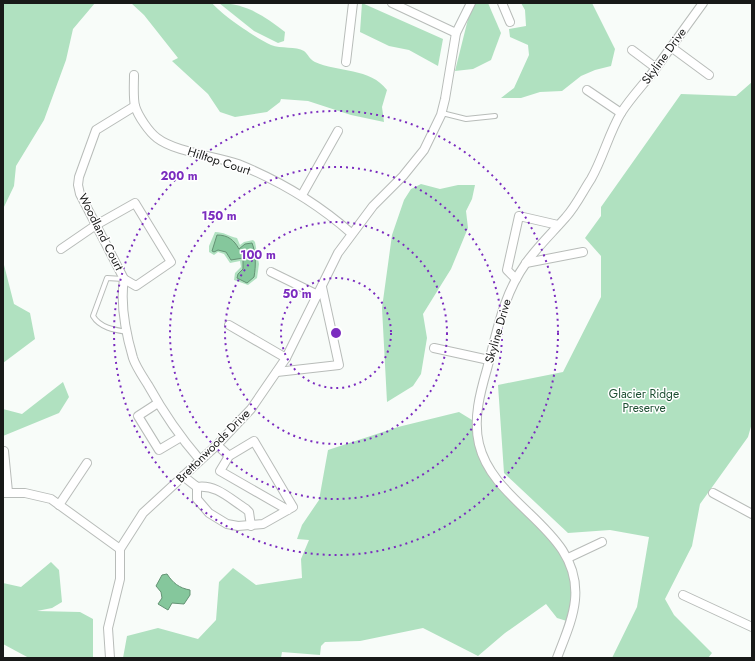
<svg xmlns="http://www.w3.org/2000/svg" width="755" height="661" font-family="Jost,sans-serif">
  <style>
    .green { fill: #b0e1c0 }
    .water { fill: #85c79c; stroke: #649374 }
    .lines { fill: none; stroke-linecap: round; stroke-linejoin: round }
    .service-casing { stroke: #b8bcb9; stroke-width: 6 }
    .minor-casing { stroke: #b8bcb9; stroke-width: 10 }
    .service { stroke: #fff; stroke-width: 4 }
    .minor { stroke: #fff; stroke-width: 8 }
    .ring { fill: none; stroke: #7b2cbf; stroke-width: 2; stroke-dasharray: 2 4 }
    .labels { text-anchor: middle; stroke-width: 3; stroke-linejoin: round; paint-order: stroke }
    .street-label { font-size: 12px; fill: #181918; stroke: #fff }
    .park-label { font-size: 12px; fill: #1d4f32; stroke: #fff }
    .centre { fill: #7b2cbf; stroke: #fff; stroke-width: 2 }
    .ring-label { font-size: 12px; text-anchor: middle; font-weight: bold; fill: #7b2cbf; stroke: #fff; stroke-width: 3; stroke-linejoin: round; paint-order: stroke }
  </style>
  <rect width="100%" height="100%" fill="#f8fcf9"/>
  <g class="green">
    <polygon points="3,3 95,3 73,29 66,60 44,120 16,166 14,186 3,209"/>
    <path d="M131 3H212C222 15 256 38 271 45 281 49 296 46 304 51 308 54 310 60 315 62 337 72 371 68 387 90L382 107 384 122 351 115 308 101 281 99 280 102 267 112 235 117 220 112 208 94 172 61 178 58 144 15Z"/>
    <path d="M219 3C245 3 265 16 285 32L284 41 278 43 254 31Z"/>
    <polygon points="362,3 443,39 438,66 409,50 389,46 360,32"/>
    <polygon points="472,3 488,3 501,33 491,60 473,69 455,71"/>
    <polygon points="521,3 592,3 615,49 611,66 595,70 581,76 562,91 540,92 521,98 501,98 514,88 529,55 528,45 510,37 509,29 526,26 525,10"/>
    <polygon points="752,82 752,423 748,437 700,504 692,546 665,599 674,615 712,653 708,658 612,658 637,607 649,537 610,530 568,533 504,473 498,385 563,372 601,297 601,256 585,238 601,216 601,207 681,94 736,96"/>
    <polygon points="421,184 440,189 458,185 475,185 472,199 466,211 468,228 451,269 423,314 427,338 421,374 413,386 387,402 382,308 392,235 404,200 411,189"/>
    <path d="M215 232C224 232 228 236 237 238L240 245 244 242 253 240 255 242 259 264 257 278 248 285 234 280 235 273 241 267 240 261 230 263 224 254 218 252 214 255 209 252V246Z"/>
    <polygon points="3,261 14,304 30,313 35,339 3,363"/>
    <polygon points="63,382 69,397 59,413 3,436 3,409 22,414"/>
    <polygon points="459,412 477,423 485,461 560,545 575,584 570,622 557,618 546,604 505,633 478,656 423,628 360,641 325,642 321,646 320,655 282,652 281,658 123,658 127,636 158,628 198,639 216,620 219,582 233,568 256,585 302,578 301,559 309,540 297,539 302,525 319,500 328,450 398,427"/>
    <polygon points="51,562 59,570 62,602 52,608 37,611 80,612 93,619 93,658 29,658 3,644 3,583 21,587"/>
  </g>
  <g class="water">
    <path d="M217 235C228 235 234 240 239 249L245 244 252 243C256 253 256 266 254 277L247 283 237 278 238 274 243 269V258L231 260 226 252 218 250 214 252 212 251Z"/>
    <path d="M167 574C173 583 179 588 190 590V595L184 604 172 603 168 610 158 604 162 598 161 592 156 586 162 575Z"/>
  </g>
  <g class="lines">
    <g class="service-casing">
      <g id="service">
        <polyline points="442,113 466,119 495,116"/>
        <path d="M123 279 107 278 93 316C100 328 115 330 128 332"/>
      </g>
    </g>
    <g class="minor-casing">
      <g id="minor">
        <polyline points="392,3 456,33"/>
        <polyline points="502,3 510,22"/>
        <polyline points="671,47 709,75"/>
        <polyline points="632,50 656,68"/>
        <polyline points="346,62 353,3"/>
        <path d="M134 75C134 85 133 97 135 106 138 116 149 132 157 138 175 152 215 156 238 164 280 181 317 203 351 233"/>
        <polyline points="587,90 621,113"/>
        <path d="M135 106 96 130 79 177 78 185 80 194 124 279C120 304 126 334 133 358 136 367 143 377 148 385 163 412 180 437 200 460"/>
        <polyline points="302,195 338,131"/>
        <polyline points="61,249 96,225 135,203 171,262 136,286 124,279"/>
        <polyline points="526,263 583,252"/>
        <polyline points="271,272 318,295"/>
        <polyline points="516,279 507,270 519,216 558,225"/>
        <polyline points="229,325 286,358"/>
        <polyline points="434,348 489,360"/>
        <polyline points="277,372 339,365 322,287"/>
        <polyline points="158,403 138,416 159,450 181,437"/>
        <polyline points="217,445 229,456"/>
        <polyline points="4,451 8,492"/>
        <path d="M183 476 197 487C216 484 230 499 246 509L249 512 251 526"/>
        <polyline points="197,487 197,499 209,513 227,524 238,526 263,524 293,507 254,441 229,456 220,471 288,510"/>
        <polyline points="3,493 25,493 51,499 120,549"/>
        <polyline points="713,493 752,514"/>
        <polyline points="59,505 87,463"/>
        <polyline points="568,558 602,542"/>
        <polyline points="683,595 752,627"/>
        <polyline points="110,658 108,628 120,579 120,549 143,513 217,445 251,409 286,358 338,253 373,206 403,176 424,150 441,115 445,99 456,33 471,3"/>
        <path d="M557 658C564 639 573 620 575 600 582 529 494 507 479 444 473 419 480 393 487 369 497 332 503 295 526 263 538 246 553 232 566 217 576 206 583 191 591 179 603 158 609 133 621 113 631 97 645 83 656 68 672 46 687 25 703 3"/>
      </g>
    </g>
    <use href="#service" class="service"/>
    <use href="#minor" class="minor"/>
  </g>
  <g class="ring">
    <circle cx="336" cy="333" r="55"/>
    <circle cx="336" cy="333" r="111"/>
    <circle cx="336" cy="333" r="166"/>
    <circle cx="336" cy="333" r="222"/>
  </g>
  <g class="labels">
    <g class="street-label">
      <text transform="translate(664 56) rotate(-54)" y="4">Skyline Drive</text>
      <text transform="translate(219 161) rotate(18)" y="4">Hilltop Court</text>
      <text transform="translate(101 232) rotate(63)" y="4">Woodland Court</text>
      <text transform="translate(498 331) rotate(-74)" y="4">Skyline Drive</text>
      <text transform="translate(213 446) rotate(-45)" y="4">Brettonwoods Drive</text>
    </g>
    <g class="park-label">
      <text x="644" y="398">Glacier Ridge<tspan x="644" dy="14">Preserve</tspan></text>
    </g>
  </g>
  <circle cx="336" cy="333" r="6" class="centre"/>
  <g class="ring-label">
    <text x="179" y="180">200 m</text>
    <text x="219" y="220">150 m</text>
    <text x="258" y="259">100 m</text>
    <text x="297" y="298">50 m</text>
  </g>
  <rect width="755" height="661" fill="none" stroke="#181918" stroke-width="8"/>
</svg>
